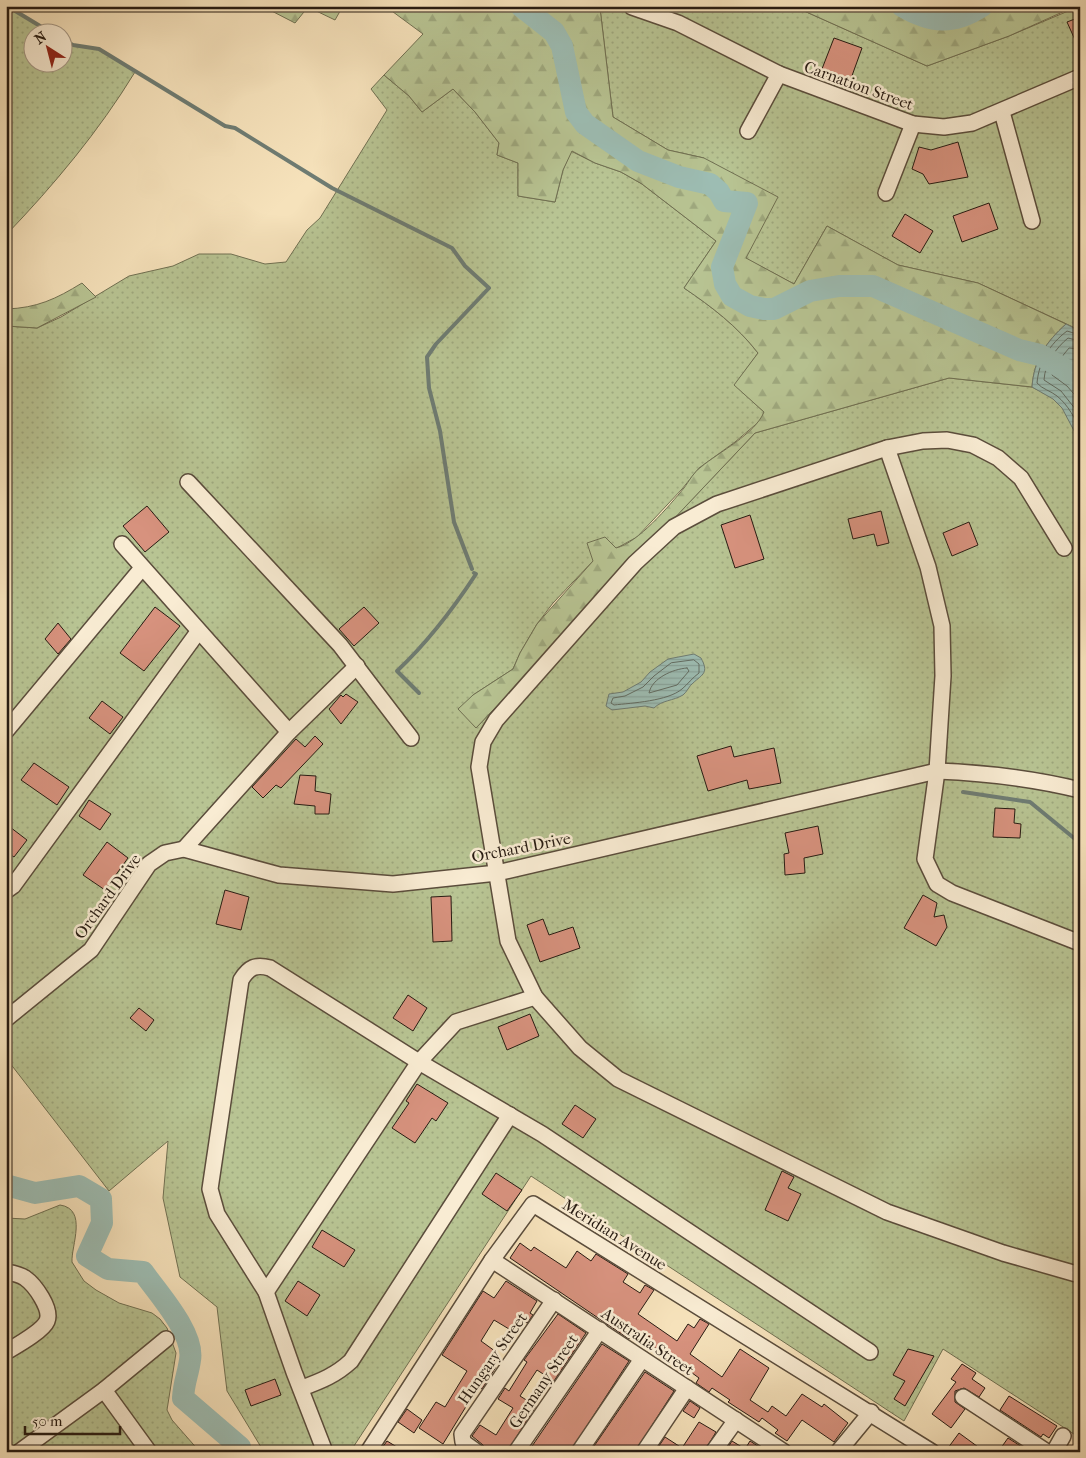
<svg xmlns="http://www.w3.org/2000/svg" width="1086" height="1458" font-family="'IM FELL French Canon',serif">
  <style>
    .grass { fill: url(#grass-dots); stroke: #707052 }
    .forest { fill: url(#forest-firs); stroke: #707052 }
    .water { fill: url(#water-rules); stroke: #6e7c73 }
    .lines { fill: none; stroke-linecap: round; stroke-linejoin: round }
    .shore { stroke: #626c62; stroke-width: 1 }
    .stream { stroke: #6e7c73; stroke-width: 4 }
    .river { stroke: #9dbdb3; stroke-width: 22 }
    .building { fill: #d7927e; stroke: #271b12 }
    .minor-casing { stroke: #5b4d3c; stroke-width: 18 }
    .minor { stroke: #f9ecd3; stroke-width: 15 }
    .labels { text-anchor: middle; stroke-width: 5; stroke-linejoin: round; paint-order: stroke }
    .street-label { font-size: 16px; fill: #271b12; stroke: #f9ecd3 }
  </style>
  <defs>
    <pattern id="grass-dots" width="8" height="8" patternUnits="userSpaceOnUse" patternTransform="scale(1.25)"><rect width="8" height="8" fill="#b8c493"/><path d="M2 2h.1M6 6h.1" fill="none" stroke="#9ea87e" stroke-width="1.8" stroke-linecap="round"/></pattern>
    <pattern id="forest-firs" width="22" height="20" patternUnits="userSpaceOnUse" patternTransform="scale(1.25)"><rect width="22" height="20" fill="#b8c493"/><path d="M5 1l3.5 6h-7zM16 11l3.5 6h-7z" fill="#9ea87e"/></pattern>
    <pattern id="water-rules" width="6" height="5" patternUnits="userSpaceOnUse" patternTransform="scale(1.25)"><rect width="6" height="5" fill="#9dbdb3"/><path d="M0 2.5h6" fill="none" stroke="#87a299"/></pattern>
  </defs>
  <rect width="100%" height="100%" fill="#f6e2bb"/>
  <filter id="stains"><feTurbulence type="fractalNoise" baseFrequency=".004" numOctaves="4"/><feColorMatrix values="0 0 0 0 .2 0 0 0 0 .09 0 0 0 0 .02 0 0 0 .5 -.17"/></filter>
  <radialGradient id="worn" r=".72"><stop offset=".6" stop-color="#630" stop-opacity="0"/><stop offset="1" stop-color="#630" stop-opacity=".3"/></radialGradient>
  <g class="grass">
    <path d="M7 6 50 32H32V62H62L63 39 73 45 99 49 135 72C99 131 54 185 6 235Z"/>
    <path d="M603 6H793L927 66 1009 36 1080 6V1438L943 1349 904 1421 531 1176 350 1452H264L227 1391 217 1307 180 1277 163 1198 168 1141 109 1191 6 1058V326L37 328 61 317 129 276 173 266 199 254H231L265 264 286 262 307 230 320 218 387 110 371 89 384 75 409 96 422 112 453 89 475 112 499 143 497 155 518 163V196L555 202 563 170 571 151 595 163 621 172 642 184 716 241 684 288C712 307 737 326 758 353L735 385 764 412 761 420 735 442 699 468 682 489 637 537 593 561 553 603 537 624 520 653 513 669 473 695 476 728 755 433 949 378 1032 387 1038 390 1073 327 978 283 898 265 827 226 794 284 745 258 704 158 668 150 613 117 600 8Z"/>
    <path d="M60 1205C88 1209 71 1246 72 1262L84 1281 96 1290 119 1303 152 1313 160 1319 167 1328 176 1353 167 1410 172 1420 200 1452H6V1218L25 1219Z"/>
  </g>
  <g class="forest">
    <polygon points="262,6 343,6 335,20 308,7 295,23"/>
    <path d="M385 6H603L600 8 613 117 668 150 704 158 778 197 746 258 794 284 827 226 898 265 978 283 1066 324C1046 342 1034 360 1032 387L949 378 755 433 476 728 458 709 473 695 513 669 520 653 537 624 593 561 587 543 605 537 616 548C638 543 669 506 684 488 689 481 694 472 701 467 719 452 755 434 764 412L734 385 758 353C737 326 712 307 684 288L716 241 642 184 621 172 595 163 572 151 563 170 555 202 518 196V163L497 155 499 143 475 112 453 89 422 112 409 96 384 75 423 34Z"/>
    <polygon points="793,6 1076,6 1009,36 927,66"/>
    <path d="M82 283 96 297 37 328 6 326V309C37 308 56 299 82 283Z"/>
  </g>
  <g class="water">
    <path d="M1066 324 1080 331V442L1062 408 1053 399 1032 387C1034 360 1046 342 1066 324Z"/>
    <path d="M694 654 701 658C709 673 703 674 693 683 689 686 687 692 683 695 673 701 662 700 654 708L645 706 612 710 606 706 609 694 623 692 641 682 650 672 668 659Z"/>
  </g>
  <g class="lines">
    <g class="shore">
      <path d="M1080 335 1067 331C1050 344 1039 361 1037 383 1042 389 1051 391 1057 396 1068 405 1076 419 1080 432"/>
      <path d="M1080 341 1068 338C1056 348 1045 363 1044 380L1061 391 1080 415"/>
      <polyline points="1080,349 1069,348 1056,364 1052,375 1067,386 1080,401"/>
      <path d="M694 660 699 664V673C692 678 688 684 682 689 668 701 632 703 614 705L611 703 613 698 625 696 643 687 654 676 671 663Z"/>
      <path d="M687 668 689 671 677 685 649 693C652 678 673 669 687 668Z"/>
    </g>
    <g class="stream">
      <polyline points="7,6 50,32"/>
      <polyline points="62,39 73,45 99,49 225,126 235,128 332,188 452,248 465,266 489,288 436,344 427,357 429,388 440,431 454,522 472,569"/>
      <path d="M419 693 397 671C428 642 453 609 476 574L474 573"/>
      <polyline points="963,792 1030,802 1080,843"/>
    </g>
    <g class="river">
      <polyline points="521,6 554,32 562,46 576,112 585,124 638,161 679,177 710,184 719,192 724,201 747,203 722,267 725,284 732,296 750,306 764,309 774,309 810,291 839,286 873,286 1019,350 1040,355 1080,378"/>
      <path d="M902 6C931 23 953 25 982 6"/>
      <path d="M6 1185 35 1193 79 1186 101 1199 102 1223 87 1256 108 1269 143 1272C158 1293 195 1334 190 1360 188 1375 184 1381 183 1398L240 1447 241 1452"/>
    </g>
  </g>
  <g class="building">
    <polygon points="1080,17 1080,51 1067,22"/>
    <polygon points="834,38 862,48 849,84 820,74"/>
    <polygon points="958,142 968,177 929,184 923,174 912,169 919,147 931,150"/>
    <polygon points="989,203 998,229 962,242 953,216"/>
    <polygon points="905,214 933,231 920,253 892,236"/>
    <polygon points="147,506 169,532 145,552 123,526"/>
    <polygon points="881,511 889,543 877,546 874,534 853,539 848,519"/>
    <polygon points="750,515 764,559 735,568 721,525"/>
    <polygon points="969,522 978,545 952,556 943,533"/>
    <polygon points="155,607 180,626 144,671 120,653"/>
    <polygon points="364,607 379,623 354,646 339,629"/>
    <polygon points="58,623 71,639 58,654 45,639"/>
    <polygon points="346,694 358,702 341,724 329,709 341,695 343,697"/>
    <polygon points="102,701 123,717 110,734 89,718"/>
    <polygon points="315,736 323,744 281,788 276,785 263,798 252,787 296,739 305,747"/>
    <polygon points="731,746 734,757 774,748 781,783 749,789 747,780 708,791 697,756"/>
    <polygon points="34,763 69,787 57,805 21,780"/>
    <polygon points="300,775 316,776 315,791 331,794 329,814 315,814 315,806 294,804"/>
    <polygon points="89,800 111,814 100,830 79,816"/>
    <polygon points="995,808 1015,809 1014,823 1021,824 1020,838 993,837"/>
    <polygon points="6,824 27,840 14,857 6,852"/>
    <polygon points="818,826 823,854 804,858 805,873 785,875 784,854 789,853 785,833"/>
    <polygon points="107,842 128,858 105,890 83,875"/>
    <polygon points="225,890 249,897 241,930 216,924"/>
    <polygon points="923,895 937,903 934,917 944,915 947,927 936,946 904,928"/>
    <polygon points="451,896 452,941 433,942 431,897"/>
    <polygon points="543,919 549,935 573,927 580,948 540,962 527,925"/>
    <polygon points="408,995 427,1008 413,1031 393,1018"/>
    <polygon points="139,1008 154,1020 146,1031 130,1018"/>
    <polygon points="530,1014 539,1036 507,1050 498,1027"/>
    <polygon points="417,1084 448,1103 436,1121 432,1118 415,1143 392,1128 409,1103 406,1101"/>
    <polygon points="575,1105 596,1119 583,1138 562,1124"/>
    <polygon points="782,1171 794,1177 788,1188 801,1194 788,1221 765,1210"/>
    <polygon points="496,1173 522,1190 507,1211 482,1194"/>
    <polygon points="322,1230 355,1250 344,1267 312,1247"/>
    <polygon points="520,1243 531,1251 534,1247 566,1268 577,1251 591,1261 596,1254 628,1274 623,1282 640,1293 645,1285 654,1290 638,1314 677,1341 688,1324 694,1328 700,1319 709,1324 690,1354 722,1377 740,1349 769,1368 750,1400 768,1412 772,1406 786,1416 802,1394 822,1407 824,1404 848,1423 834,1442 802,1420 787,1441 775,1433 778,1430 762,1418 759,1422 728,1402 730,1400 712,1388 709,1392 696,1383 699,1378 684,1367 685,1366 642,1340 641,1342 630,1336 629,1339 510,1258"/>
    <polygon points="298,1281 320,1295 307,1316 285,1301"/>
    <polygon points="506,1281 537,1301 530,1313 533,1315 527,1323 521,1319 514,1332 494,1320 481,1341 499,1354 492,1364 496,1367 482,1389 478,1387 443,1444 419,1428 436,1402 445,1407 467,1371 442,1355 483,1291 494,1298"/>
    <polygon points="558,1314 586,1333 554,1381 537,1370 520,1396 536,1406 507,1452 486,1452 483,1445 472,1436 480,1425 496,1435 513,1408 498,1399 505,1388 509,1391 527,1362 524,1360"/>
    <polygon points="602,1344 629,1361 570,1452 528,1452"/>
    <polygon points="908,1349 934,1356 905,1406 894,1399 905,1381 893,1375"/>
    <polygon points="962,1364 976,1373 972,1379 985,1388 979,1397 964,1388 955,1391 955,1402 965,1409 951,1428 932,1414 956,1382 951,1379"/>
    <polygon points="645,1372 674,1391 635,1452 590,1452"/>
    <polygon points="275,1379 281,1395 251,1406 245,1390"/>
    <polygon points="1009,1396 1057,1426 1049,1438 1043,1434 1041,1437 1000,1410"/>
    <polygon points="690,1401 700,1408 694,1418 683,1411"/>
    <polygon points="407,1409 422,1420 414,1433 398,1422"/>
    <polygon points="699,1422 716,1432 704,1452 655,1452 665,1437 682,1448"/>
    <polygon points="959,1433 985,1452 945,1452"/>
    <polygon points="1008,1438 1030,1452 998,1452"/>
    <polygon points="387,1441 405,1452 379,1452"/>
    <polygon points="732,1441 745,1449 750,1441 767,1452 725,1452"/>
  </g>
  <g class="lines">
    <g class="minor-casing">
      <g id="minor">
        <polyline points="632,7 678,23 779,74 913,124 944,127 972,123 1080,77"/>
        <polyline points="1002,112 1032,221"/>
        <polyline points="748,131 779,74"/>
        <polyline points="886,193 913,124"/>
        <polyline points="887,448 928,567 942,626 943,676 937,771 925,859 937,884 952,893 1080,943"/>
        <polyline points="188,482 340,645 411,738"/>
        <polyline points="122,544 289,732"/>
        <polyline points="1064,548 1021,478 998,458 973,445 947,440 923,441 887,448 717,504 674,527 635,563 496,720 483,742 479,767 508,941 535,997 580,1048 618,1079 887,1212 1003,1253 1080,1275"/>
        <polyline points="6,731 142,568"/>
        <polyline points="184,849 289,732 357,666"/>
        <polyline points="6,891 13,886 198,632"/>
        <path d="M6 1019 91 950 149 864 165 853 184 849 279 875 393 884 497 873 937 771C986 773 1032 778 1080 790"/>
        <polyline points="492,1260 784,1452"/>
        <path d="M6 1272C12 1273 19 1274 25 1278 35 1285 52 1309 47 1321 43 1331 16 1346 6 1352"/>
        <polyline points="266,1292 419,1062 456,1022 535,997"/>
        <path d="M302 1388C321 1381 336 1375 351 1361L510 1115"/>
        <polyline points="104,1390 149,1452"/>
        <polyline points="963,1397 1047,1452"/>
        <polyline points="19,1452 104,1390 166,1339"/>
        <path d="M325 1452 294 1372 266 1292 217 1214 210 1189 241 980C249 967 256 964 270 968L419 1062 542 1134 870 1352"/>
        <polyline points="368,1452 492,1260 533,1204 932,1452"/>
        <polyline points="477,1452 463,1442 462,1434 554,1300"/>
        <polyline points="516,1452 600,1330"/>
        <polyline points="579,1452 642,1359"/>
        <polyline points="644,1452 687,1388"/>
        <polyline points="713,1452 736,1420"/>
        <polyline points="838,1452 871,1412"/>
        <polyline points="1054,1452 1063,1436"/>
      </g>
    </g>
    <use href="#minor" class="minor"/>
  </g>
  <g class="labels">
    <g class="street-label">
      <text transform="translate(859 85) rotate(20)" y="6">Carnation Street</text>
      <text transform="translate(521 847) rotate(-11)" y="6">Orchard Drive</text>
      <text transform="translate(107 896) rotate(-54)" y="6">Orchard Drive</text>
      <text transform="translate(615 1234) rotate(32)" y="6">Meridian Avenue</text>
      <text transform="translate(648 1341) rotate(34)" y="6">Australia Street</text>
      <text transform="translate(492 1358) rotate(-55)" y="6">Hungary Street</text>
      <text transform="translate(543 1381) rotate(-56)" y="6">Germany Street</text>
    </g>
  </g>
  <rect width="1086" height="1458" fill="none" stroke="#f6e2bb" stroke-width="25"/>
  <rect x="8" y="8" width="1071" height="1443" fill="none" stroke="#271b12" stroke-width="2.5"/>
  <rect x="12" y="12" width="1061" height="1433" fill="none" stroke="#271b12"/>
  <g transform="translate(48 48) rotate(324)"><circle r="24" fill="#f9ecd3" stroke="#a59886"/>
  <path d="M0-4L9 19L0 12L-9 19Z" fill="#8f2418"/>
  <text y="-8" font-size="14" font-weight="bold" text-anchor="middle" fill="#271b12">N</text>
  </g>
  <path d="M25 1426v8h95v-8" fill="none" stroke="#271b12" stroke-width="2.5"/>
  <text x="32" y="1426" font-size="15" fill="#271b12" stroke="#f9ecd3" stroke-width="4" paint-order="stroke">50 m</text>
  <rect width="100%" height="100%" filter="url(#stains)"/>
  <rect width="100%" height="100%" fill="url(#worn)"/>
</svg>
